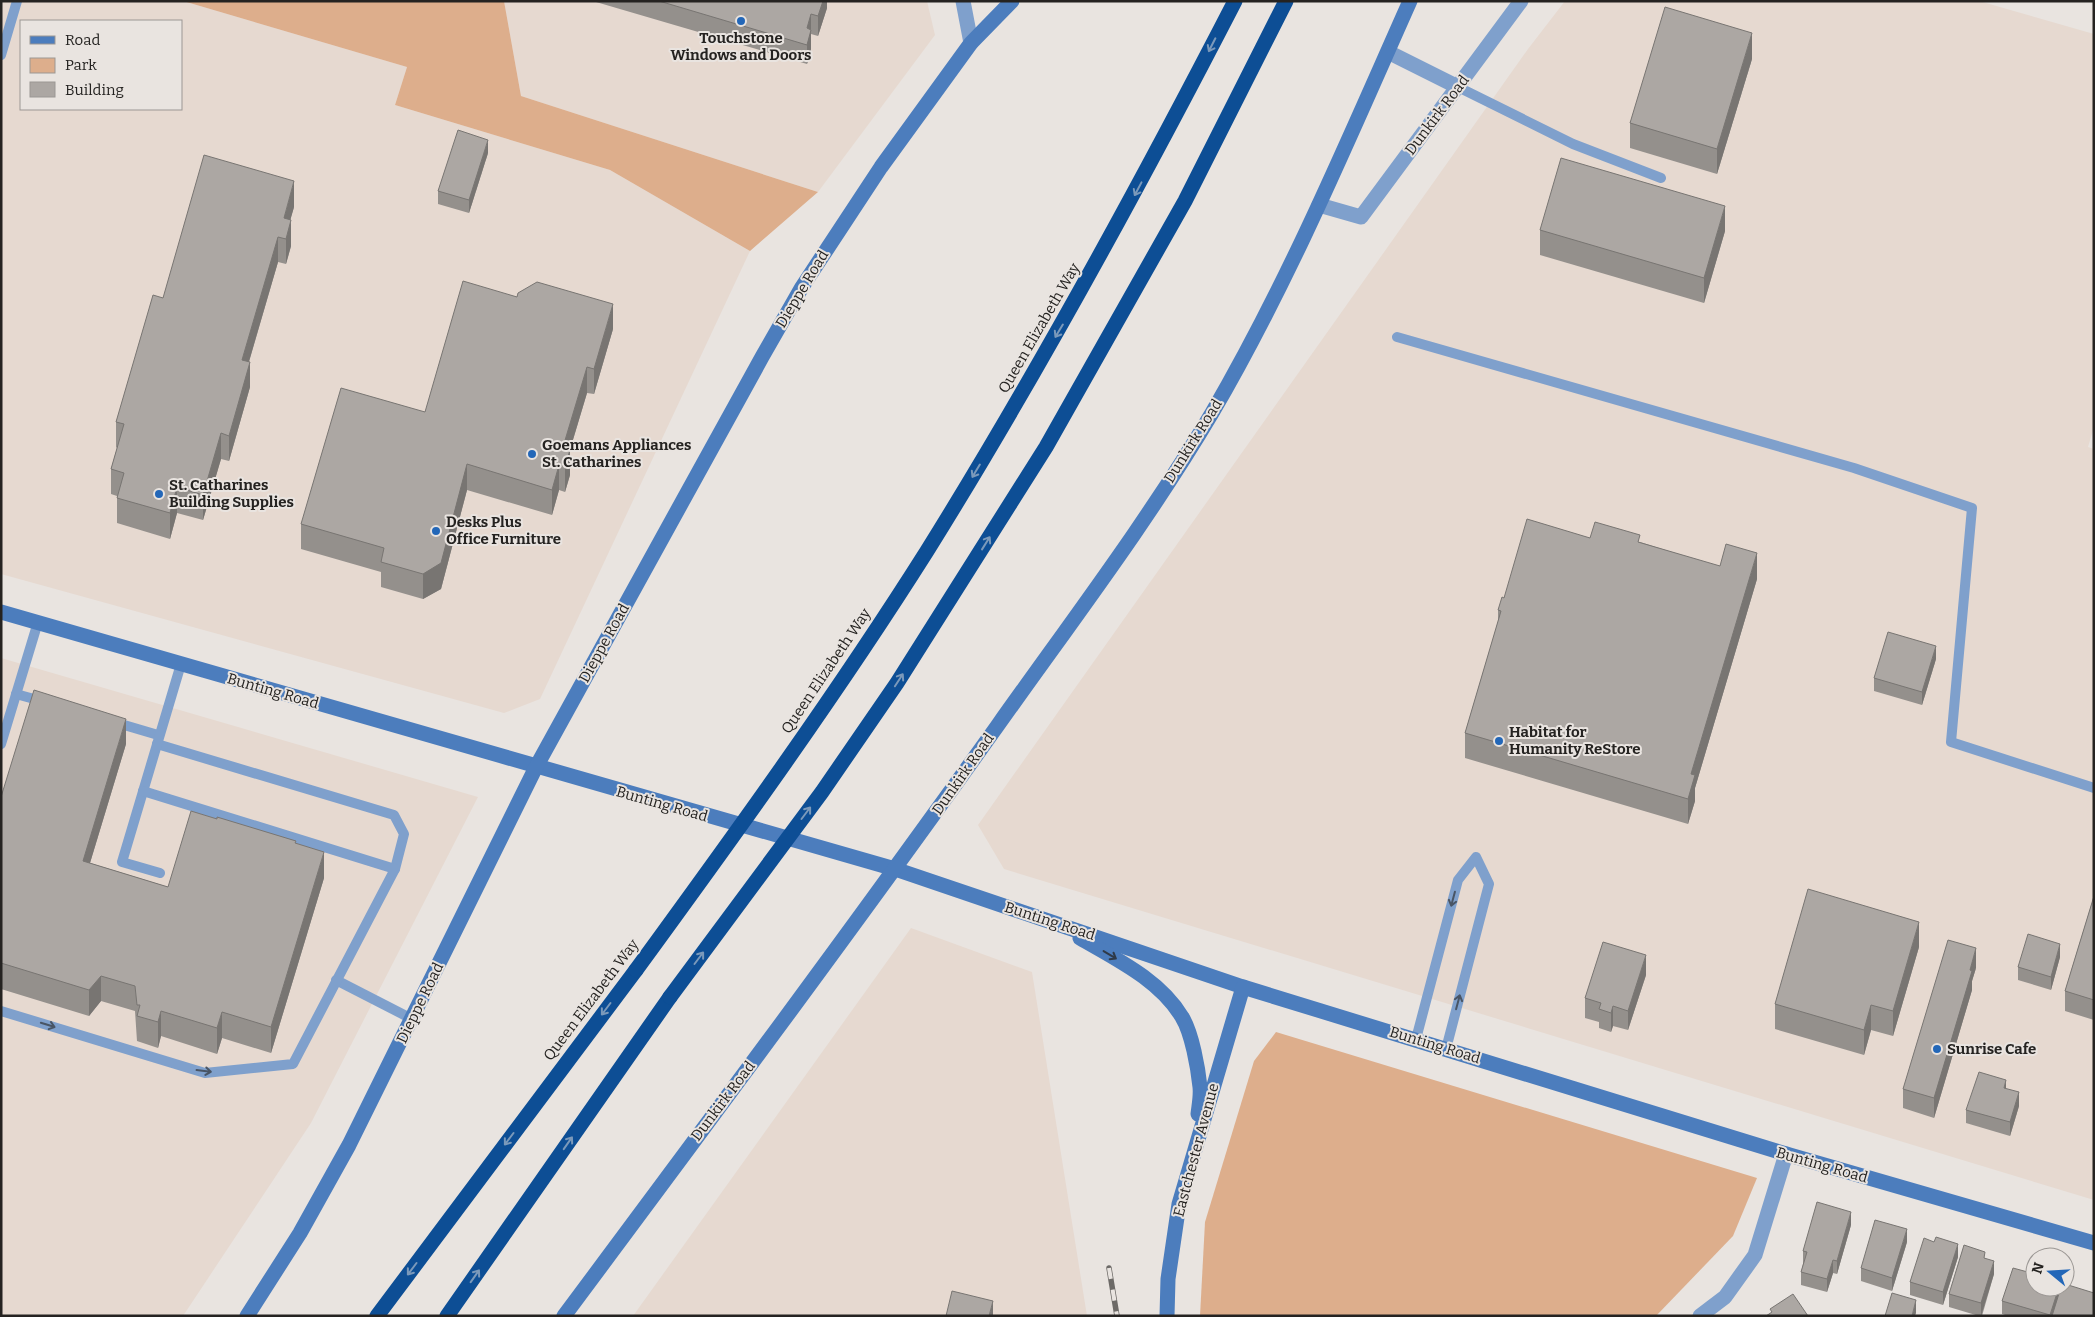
<svg xmlns="http://www.w3.org/2000/svg" width="2095" height="1317" font-family="Bitter,serif">
  <style>
    .built { fill: #e6d9d0; fill-rule: evenodd }
    .green { fill: #ddae8c }
    .lines { fill: none; stroke-linecap: round; stroke-linejoin: round }
    .lane { stroke: #7fa0cc; stroke-width: 10 }
    .street { stroke: #7fa0cc; stroke-width: 15 }
    .secondary { stroke: #4c7dbd; stroke-width: 15 }
    .highway { stroke: #0d4e95; stroke-width: 15 }
    .rail-casing { stroke: #6d6a67; stroke-width: 5.5 }
    .rail { stroke: #e9e4e0; stroke-width: 4; stroke-dasharray: 11; stroke-linecap: butt }
    .highway-bridge { stroke: #0d4e95; stroke-width: 15 }
    .wall { fill: #94908c }
    .shaded-wall { fill: #787572 }
    .building { fill: #aca7a3; stroke: #787572 }
    .oneway { stroke: #7b99ba }
    .oneway2 { stroke: #495565 }
    .oneway3 { stroke: #2f3a48 }
    .poi-dot { fill: #2367b8; stroke: #e9e4e0; stroke-width: 2 }
    .labels { text-anchor: middle; stroke-width: 4; stroke-linejoin: round; paint-order: stroke }
    .poi-label { font-size: 15px; font-weight: bold; fill: #252321; stroke: #e9e4e0; text-anchor: start }
    .street-label { font-size: 15px; fill: #252321; stroke: #e9e4e0 }
  </style>
  <rect width="100%" height="100%" fill="#e9e4e0"/>
  <g class="built">
    <path d="M1 1H183L407 67 395 105 610 170 750 251 540 699 504 713 1 574ZM21 21H181V109H21Z"/>
    <polygon points="504,1 927,1 935,35 818,192 521,96"/>
    <polygon points="1565,1 1979,1 2094,34 2094,427 2088,447 2094,449 2094,1200 1004,869 978,825 1528,49"/>
    <polygon points="1,658 478,797 311,1123 183,1316 1,1316"/>
    <polygon points="911,928 1032,972 1087,1316 633,1316"/>
  </g>
  <g class="green">
    <polygon points="183,1 504,1 521,96 818,192 750,251 610,170 395,105 407,67"/>
    <polygon points="1276,1032 1757,1178 1733,1236 1656,1316 1200,1316 1205,1222 1254,1061"/>
  </g>
  <g class="lines">
    <g class="lane">
      <polyline points="1,55 17,1"/>
      <polyline points="1458,87 1573,144 1661,178"/>
      <polyline points="1397,337 1854,468 1972,508 1951,742 2094,788"/>
      <polyline points="16,694 45,702"/>
      <polyline points="114,722 158,735"/>
      <polyline points="1,744 38,622"/>
      <polyline points="157,744 394,815 404,834 395,869"/>
      <polyline points="160,873 122,862 181,664"/>
      <polyline points="336,980 412,1019"/>
      <polyline points="1,1011 205,1073 293,1064 395,869 143,791"/>
      <polyline points="1416,1039 1458,880 1476,857 1489,884 1446,1049"/>
    </g>
    <g class="street">
      <polyline points="963,1 971,43"/>
      <polyline points="1388,52 1458,87"/>
      <polyline points="1319,205 1361,217 1521,1"/>
      <polyline points="1700,1316 1725,1297 1755,1255 1786,1154"/>
    </g>
    <g class="secondary">
      <polyline points="1,612 895,869 1243,987 1786,1154 2094,1243"/>
      <path d="M1080 938C1116 959 1160 980 1182 1017 1192 1033 1198 1068 1200 1087 1201 1096 1199 1105 1198 1114"/>
      <polyline points="247,1316 300,1233 349,1145 536,767 762,357 802,287 881,167 971,43 1012,1"/>
      <path d="M564 1316C710 1120 856 924 998 725 1071 622 1148 521 1212 413 1289 281 1348 140 1410 1"/>
      <polyline points="1167,1316 1168,1279 1179,1204 1243,987"/>
    </g>
    <g class="highway">
      <polyline points="377,1316 636,970"/>
      <polyline points="447,1316 670,997"/>
    </g>
    <g class="rail-casing">
      <polyline id="rail" points="1109,1268 1117,1316"/>
    </g>
    <use href="#rail" class="rail"/>
    <g class="highway-bridge">
      <path d="M636 970C736 833 836 695 927 551 1038 373 1138 189 1235 1"/>
      <polyline points="670,997 822,792 897,683 1046,447 1185,201 1286,1"/>
    </g>
  </g>
  <g class="wall">
    <polygon points="596,1 827,1 827,8 818,36 811,34 811,49 807,64 596,2"/>
    <polygon points="1752,59 1717,174 1630,148 1630,123"/>
    <polygon points="488,153 469,213 438,204 438,191"/>
    <polygon points="294,207 290,220 291,246 286,264 278,262 249,362 250,387 229,461 221,459 203,520 177,513 170,539 117,523 117,496 111,494 111,469 117,448 116,447 116,422 163,298"/>
    <polygon points="1540,230 1725,231 1704,303 1540,255"/>
    <polygon points="613,329 594,394 587,393 570,450 570,475 565,492 559,490 552,515 467,490 441,589 423,599 381,587 381,572 301,549 301,524 425,412"/>
    <polygon points="1590,538 1640,542 1757,579 1695,788 1695,801 1688,824 1465,758 1465,733 1498,622 1498,610 1504,598"/>
    <polygon points="1936,659 1922,705 1874,691 1874,678"/>
    <polygon points="126,744 90,863 168,887 296,844 324,878 271,1053 222,1038 217,1054 161,1036 158,1048 137,1041 135,1011 101,1001 89,1016 1,989 1,797"/>
    <polygon points="2094,896 2094,1020 2065,1011 2065,991"/>
    <polygon points="1919,947 1893,1036 1871,1030 1864,1055 1775,1029 1775,1004"/>
    <polygon points="2060,957 2051,990 2018,980 2018,967"/>
    <polygon points="1976,968 1972,981 1972,990 1934,1118 1903,1108 1903,1089"/>
    <polygon points="1646,975 1628,1030 1613,1026 1611,1032 1599,1028 1599,1022 1585,1018 1585,998"/>
    <polygon points="2006,1089 2019,1106 2010,1136 1966,1123 1966,1110"/>
    <polygon points="1851,1225 1837,1274 1833,1273 1827,1292 1801,1285 1801,1272 1803,1264 1803,1251"/>
    <polygon points="1907,1242 1892,1291 1861,1281 1861,1268"/>
    <polygon points="1934,1242 1958,1257 1943,1305 1910,1295 1910,1282"/>
    <polygon points="1985,1258 1994,1274 1982,1316 1979,1316 1949,1307 1949,1294"/>
    <polygon points="2060,1287 2060,1290 2094,1316 2008,1316 2002,1314 2002,1301"/>
  </g>
  <g class="shaded-wall">
    <polygon points="823,1 827,1 827,8 818,36 818,16"/>
    <polygon points="811,14 811,49 807,64 807,28"/>
    <polygon points="1752,33 1752,59 1717,174 1717,149"/>
    <polygon points="488,140 488,153 469,213 469,200"/>
    <polygon points="294,181 294,207 285,239 284,218"/>
    <polygon points="1725,206 1725,231 1704,303 1704,278"/>
    <polygon points="291,220 291,246 286,264 286,239"/>
    <polygon points="278,237 278,262 242,385 242,360"/>
    <polygon points="613,304 613,329 594,394 594,369"/>
    <polygon points="250,362 250,387 229,461 229,436"/>
    <polygon points="587,367 587,393 565,466 563,447"/>
    <polygon points="221,433 221,459 203,520 203,495"/>
    <polygon points="570,450 570,475 565,492 565,466"/>
    <polygon points="467,464 467,490 441,589 423,599 423,574"/>
    <polygon points="559,465 559,490 552,515 552,490"/>
    <polygon points="177,487 177,513 170,539 170,513"/>
    <polygon points="1757,553 1757,579 1695,788 1695,801 1688,824 1688,799 1691,774"/>
    <polygon points="1936,646 1936,659 1922,705 1922,692"/>
    <polygon points="126,719 126,744 83,886 83,861"/>
    <polygon points="324,852 324,878 271,1053 271,1027"/>
    <polygon points="1919,922 1919,947 1893,1036 1893,1011"/>
    <polygon points="2060,944 2060,957 2051,990 2051,977"/>
    <polygon points="1976,948 1976,968 1972,981 1972,990 1934,1118 1934,1098"/>
    <polygon points="1646,955 1646,975 1628,1030 1628,1011"/>
    <polygon points="101,976 101,1001 89,1016 89,990"/>
    <polygon points="1871,1005 1871,1030 1864,1055 1864,1030"/>
    <polygon points="1613,1006 1613,1026 1611,1032 1611,1013"/>
    <polygon points="161,1011 161,1036 158,1048 158,1022"/>
    <polygon points="222,1012 222,1038 217,1054 217,1028"/>
    <polygon points="2006,1080 2006,1093 2004,1088"/>
    <polygon points="2019,1092 2019,1106 2010,1136 2010,1122"/>
    <polygon points="1851,1212 1851,1225 1837,1274 1837,1261"/>
    <polygon points="1907,1229 1907,1242 1892,1291 1892,1278"/>
    <polygon points="1958,1244 1958,1257 1943,1305 1943,1292"/>
    <polygon points="1833,1260 1833,1273 1827,1292 1827,1279"/>
    <polygon points="1994,1261 1994,1274 1981,1316 1981,1303"/>
    <polygon points="2059,1287 2060,1287 2060,1295 2054,1316 2050,1316"/>
    <polygon points="1916,1300 1916,1313 1915,1316 1912,1316"/>
    <polygon points="993,1301 993,1316 989,1316"/>
  </g>
  <g class="building">
    <polygon points="659,1 823,1 818,16 811,14 807,28 811,30 807,45"/>
    <polygon points="1665,7 1752,33 1717,149 1630,123"/>
    <polygon points="458,130 488,140 469,200 438,191"/>
    <polygon points="204,155 294,181 284,218 291,220 286,239 278,237 242,360 250,362 229,436 221,433 203,495 177,487 170,513 117,498 124,473 111,469 124,424 116,422 153,295 163,298"/>
    <polygon points="1561,158 1725,206 1704,278 1540,230"/>
    <polygon points="463,281 517,297 518,293 537,282 613,304 594,369 587,367 563,447 570,450 565,466 559,465 552,490 467,464 441,563 423,574 381,562 384,548 301,524 341,388 425,412"/>
    <polygon points="1527,519 1590,538 1595,522 1640,535 1638,542 1720,566 1726,544 1757,553 1691,774 1695,775 1688,799 1465,733 1501,611 1498,610 1502,597 1504,598"/>
    <polygon points="1888,632 1936,646 1922,692 1874,678"/>
    <polygon points="34,690 126,719 83,861 168,887 191,811 217,819 217,817 296,841 295,843 324,852 271,1027 222,1012 217,1028 161,1011 158,1022 137,1016 140,1005 137,1005 135,986 101,976 89,990 1,963 1,797"/>
    <polygon points="1808,889 1919,922 1893,1011 1871,1005 1864,1030 1775,1004"/>
    <polygon points="2094,896 2094,1000 2065,991"/>
    <polygon points="2028,934 2060,944 2051,977 2018,967"/>
    <polygon points="1948,940 1976,948 1970,970 1972,971 1934,1098 1903,1089"/>
    <polygon points="1603,942 1646,955 1628,1011 1613,1006 1611,1013 1599,1009 1601,1003 1585,998"/>
    <polygon points="1979,1072 2006,1080 2004,1088 2019,1092 2010,1122 1966,1110"/>
    <polygon points="1817,1202 1851,1212 1837,1261 1833,1260 1827,1279 1801,1272 1807,1252 1803,1251"/>
    <polygon points="1875,1220 1907,1229 1892,1278 1861,1268"/>
    <polygon points="1936,1237 1958,1244 1943,1292 1910,1282 1924,1238 1934,1242"/>
    <polygon points="1964,1245 1985,1252 1984,1258 1994,1261 1981,1303 1949,1294"/>
    <polygon points="2013,1268 2035,1274 2035,1287 2059,1287 2050,1315 2002,1301"/>
    <polygon points="2065,1284 2094,1293 2094,1316 2052,1316 2061,1287 2065,1287"/>
    <polygon points="952,1291 993,1301 989,1316 946,1316"/>
    <polygon points="1892,1293 1916,1300 1912,1316 1885,1316"/>
    <polygon points="1793,1294 1808,1316 1766,1316 1772,1312 1770,1309"/>
  </g>
  <defs><path id="oneway-shaft" d="M-6 0H5M1.5-3L5.5 0L1.5 3" fill="none" stroke-width="1.6" stroke-linecap="round" stroke-linejoin="round" transform="scale(1.25)"/></defs>
  <g class="oneway">
    <use href="#oneway-shaft" transform="translate(1212 45) rotate(117)"/>
    <use href="#oneway-shaft" transform="translate(1138 189) rotate(118)"/>
    <use href="#oneway-shaft" transform="translate(1059 331) rotate(121)"/>
    <use href="#oneway-shaft" transform="translate(976 471) rotate(121)"/>
    <use href="#oneway-shaft" transform="translate(986 543) rotate(-58)"/>
    <use href="#oneway-shaft" transform="translate(899 680) rotate(-57)"/>
    <use href="#oneway-shaft" transform="translate(806 813) rotate(-53)"/>
    <use href="#oneway-shaft" transform="translate(699 958) rotate(-53)"/>
    <use href="#oneway-shaft" transform="translate(606 1009) rotate(127)"/>
    <use href="#oneway-shaft" transform="translate(509 1139) rotate(127)"/>
    <use href="#oneway-shaft" transform="translate(568 1143) rotate(-55)"/>
    <use href="#oneway-shaft" transform="translate(412 1269) rotate(127)"/>
    <use href="#oneway-shaft" transform="translate(475 1276) rotate(-55)"/>
  </g>
  <g class="oneway2">
    <use href="#oneway-shaft" transform="translate(1453 899) rotate(105)"/>
    <use href="#oneway-shaft" transform="translate(1458 1002) rotate(-75)"/>
    <use href="#oneway-shaft" transform="translate(48 1025) rotate(17)"/>
    <use href="#oneway-shaft" transform="translate(204 1071) rotate(7)"/>
  </g>
  <use class="oneway3" href="#oneway-shaft" transform="translate(1110 955) rotate(31)"/>
  <g class="poi-dot">
    <circle cx="741" cy="21" r="5"/>
    <circle cx="532" cy="454" r="5"/>
    <circle cx="159" cy="494" r="5"/>
    <circle cx="436" cy="531" r="5"/>
    <circle cx="1499" cy="741" r="5"/>
    <circle cx="1937" cy="1049" r="5"/>
  </g>
  <g class="labels">
    <g class="poi-label">
      <text x="741" y="43" text-anchor="middle">Touchstone<tspan x="741" dy="17">Windows and Doors</tspan></text>
      <text x="542" y="450">Goemans Appliances<tspan x="542" dy="17">St. Catharines</tspan></text>
      <text x="169" y="490">St. Catharines<tspan x="169" dy="17">Building Supplies</tspan></text>
      <text x="446" y="527">Desks Plus<tspan x="446" dy="17">Office Furniture</tspan></text>
      <text x="1509" y="737">Habitat for<tspan x="1509" dy="17">Humanity ReStore</tspan></text>
      <text x="1947" y="1054">Sunrise Cafe</text>
    </g>
    <g class="street-label">
      <text transform="translate(1437 115) rotate(-53)" y="5">Dunkirk Road</text>
      <text transform="translate(802 289) rotate(-59)" y="5">Dieppe Road</text>
      <text transform="translate(1039 328) rotate(-60)" y="5">Queen Elizabeth Way</text>
      <text transform="translate(1193 441) rotate(-58)" y="5">Dunkirk Road</text>
      <text transform="translate(604 643) rotate(-61)" y="5">Dieppe Road</text>
      <text transform="translate(826 671) rotate(-56)" y="5">Queen Elizabeth Way</text>
      <text transform="translate(273 691) rotate(16)" y="5">Bunting Road</text>
      <text transform="translate(963 774) rotate(-55)" y="5">Dunkirk Road</text>
      <text transform="translate(662 804) rotate(16)" y="5">Bunting Road</text>
      <text transform="translate(1050 921) rotate(18)" y="5">Bunting Road</text>
      <text transform="translate(591 1000) rotate(-53)" y="5">Queen Elizabeth Way</text>
      <text transform="translate(420 1003) rotate(-64)" y="5">Dieppe Road</text>
      <text transform="translate(1435 1045) rotate(17)" y="5">Bunting Road</text>
      <text transform="translate(723 1101) rotate(-53)" y="5">Dunkirk Road</text>
      <text transform="translate(1196 1150) rotate(-75)" y="5">Eastchester Avenue</text>
      <text transform="translate(1822 1165) rotate(16)" y="5">Bunting Road</text>
    </g>
  </g>
  <rect width="2095" height="1317" fill="none" stroke="#252321" stroke-width="5"/>
  <rect x="20" y="20" width="162" height="90" fill="#e9e4e0" stroke="#9b9794"/>
  <rect x="30" y="36" width="25" height="8" fill="#4c7dbd" stroke="#9b9794"/>
  <text x="65" y="45" font-size="15" fill="#252321">Road</text>
  <rect x="30" y="58" width="25" height="15" fill="#ddae8c" stroke="#9b9794"/>
  <text x="65" y="70" font-size="15" fill="#252321">Park</text>
  <rect x="30" y="82" width="25" height="15" fill="#aca7a3" stroke="#9b9794"/>
  <text x="65" y="95" font-size="15" fill="#252321">Building</text>
  <g transform="translate(2050 1272) rotate(288)"><circle r="24" fill="#e9e4e0" stroke="#9b9794"/>
  <path d="M0-4L9 19L0 12L-9 19Z" fill="#2367b8"/>
  <text y="-8" font-size="14" font-weight="bold" text-anchor="middle" fill="#252321">N</text>
  </g>
</svg>
